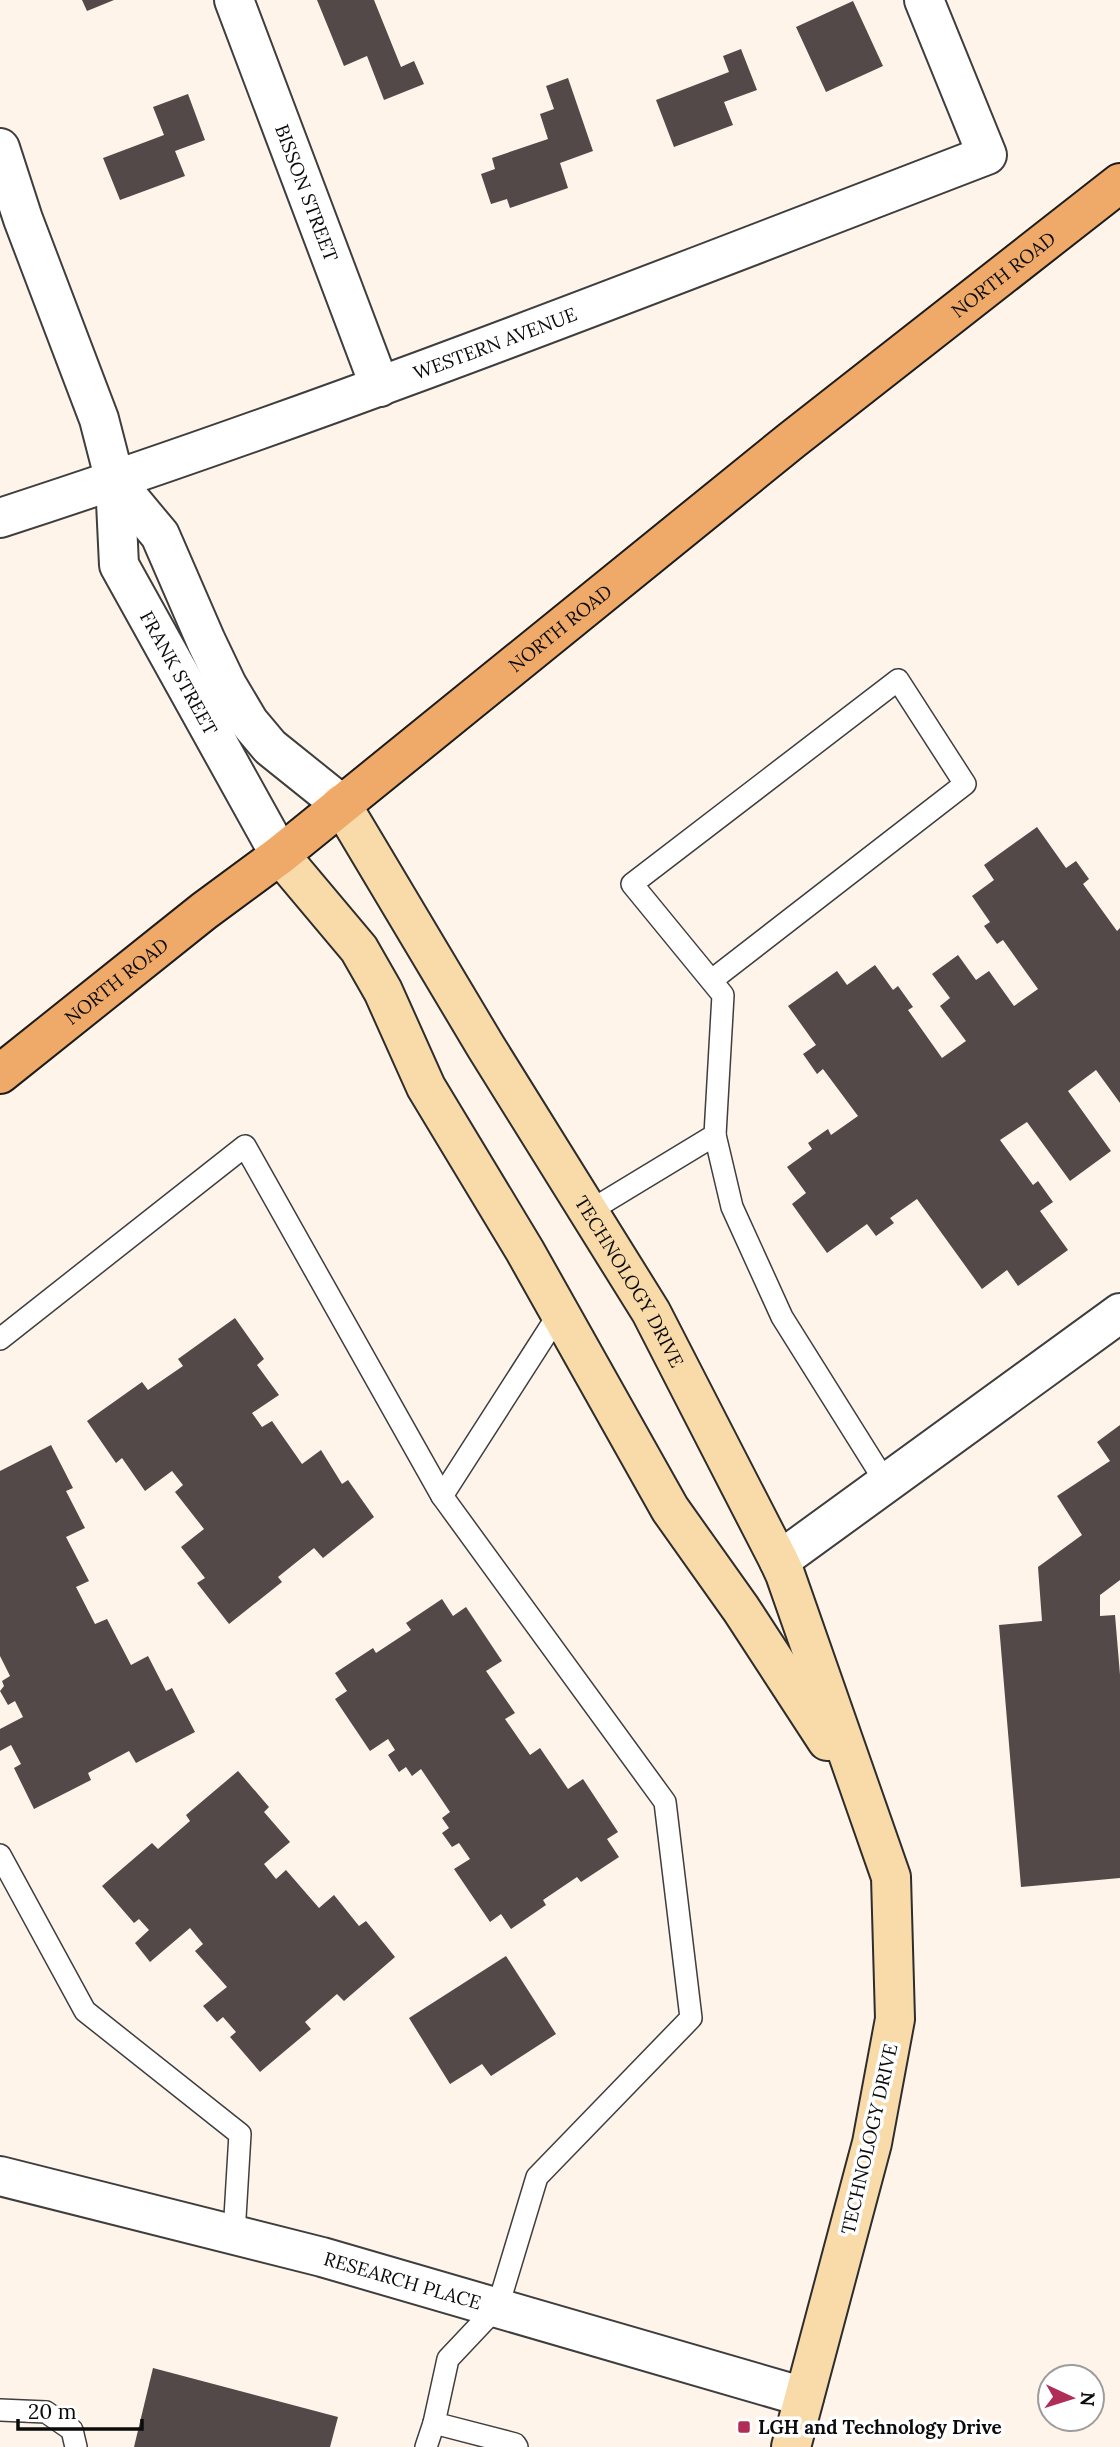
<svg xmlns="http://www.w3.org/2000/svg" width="1120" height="2447" font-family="Lora,serif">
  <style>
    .building { fill: #524948 }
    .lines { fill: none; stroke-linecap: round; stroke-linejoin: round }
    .lane-casing { stroke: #3e3e3e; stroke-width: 24 }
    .street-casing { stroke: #3e3e3e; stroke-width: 42 }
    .secondary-casing { stroke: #2d2d2d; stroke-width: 42 }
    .primary-casing { stroke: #1c1c1c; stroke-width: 42 }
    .lane { stroke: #fff; stroke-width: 21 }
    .street { stroke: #fff; stroke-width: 38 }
    .secondary { stroke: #f9daa9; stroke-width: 38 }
    .primary { stroke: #efa968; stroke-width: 38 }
    .poi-dot { fill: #b02d58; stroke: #fff; stroke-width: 2.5 }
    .labels { text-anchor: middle; stroke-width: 7; stroke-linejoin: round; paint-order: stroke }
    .street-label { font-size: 19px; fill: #0b0b0b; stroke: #fff }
    .poi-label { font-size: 19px; font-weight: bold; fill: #0b0b0b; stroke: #fff; text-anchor: start }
  </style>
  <rect width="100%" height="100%" fill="#fef4ea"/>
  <g class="building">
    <polygon points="82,0 114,0 87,11"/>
    <polygon points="317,0 374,0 401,67 414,61 424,84 384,100 367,56 344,66"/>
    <polygon points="853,1 883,66 826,92 796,27"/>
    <polygon points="741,49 757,90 724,102 733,125 674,147 656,100 729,72 723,56"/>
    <polygon points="568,78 593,151 560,163 568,188 510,208 507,199 491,204 481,174 495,169 492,158 548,139 540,114 554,109 546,86"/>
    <polygon points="188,94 205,140 175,151 185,176 120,200 103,158 164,135 153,107"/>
    <polygon points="1037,827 1066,868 1076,861 1089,879 1083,884 1117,931 1120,928 1120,1103 1096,1070 1068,1091 1111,1151 1070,1181 1027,1122 1000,1140 1033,1185 1038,1181 1053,1202 1040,1211 1068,1250 1018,1286 1007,1270 982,1289 917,1199 890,1218 894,1223 876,1236 867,1224 827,1253 792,1204 806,1193 787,1167 812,1149 808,1143 828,1129 831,1135 858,1116 823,1069 817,1074 803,1054 816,1045 788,1006 837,971 847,985 875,965 893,990 898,986 913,1007 908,1010 942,1058 966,1041 940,1006 950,998 932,974 958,955 976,980 989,971 1014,1006 1038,989 1003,940 997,944 984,926 990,922 972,896 994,880 984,865"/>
    <polygon points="235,1318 264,1359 257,1365 279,1395 252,1413 262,1427 272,1421 302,1464 321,1450 342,1484 348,1480 374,1517 323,1558 314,1548 278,1577 282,1582 229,1624 197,1583 205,1578 181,1547 204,1529 175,1492 183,1485 172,1471 145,1491 122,1458 116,1463 87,1421 142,1382 148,1390 183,1366 178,1359"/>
    <polygon points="1120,1425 1120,1580 1100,1595 1100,1616 1115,1615 1120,1675 1120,1878 1021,1887 999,1625 1042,1621 1038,1567 1082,1535 1057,1496 1110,1461 1097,1442"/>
    <polygon points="51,1445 73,1488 66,1491 85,1528 66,1537 89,1581 76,1587 95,1624 107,1619 131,1665 148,1656 166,1691 172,1688 195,1732 136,1763 129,1751 88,1773 91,1780 34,1809 14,1768 21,1764 11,1745 0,1751 0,1729 23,1717 15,1701 8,1705 0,1691 4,1686 2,1681 10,1676 0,1656 0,1471"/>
    <polygon points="442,1599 453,1616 466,1607 502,1661 486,1671 515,1713 505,1719 530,1755 540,1748 568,1789 583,1779 618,1832 607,1839 619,1857 581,1882 577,1877 543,1900 546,1905 511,1929 501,1914 490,1922 454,1869 470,1859 459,1843 452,1847 442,1833 449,1828 442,1818 450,1812 421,1769 412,1776 406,1767 399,1772 388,1755 395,1750 388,1739 370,1751 335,1699 347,1691 335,1673 373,1648 376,1653 411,1630 406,1623"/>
    <polygon points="238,1771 269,1807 264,1812 290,1842 264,1864 276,1879 286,1870 319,1908 334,1895 359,1926 366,1921 395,1957 344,2001 337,1994 305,2022 311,2029 260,2072 230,2037 236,2032 223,2017 217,2022 203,2006 227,1987 195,1951 203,1944 190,1928 150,1962 135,1943 149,1930 139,1919 134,1923 102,1886 152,1843 158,1849 190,1821 186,1815"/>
    <polygon points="506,1956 556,2034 491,2076 482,2064 450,2084 409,2018"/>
    <polygon points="153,2368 338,2417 330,2447 134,2447"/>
  </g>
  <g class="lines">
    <g class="lane-casing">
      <g id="lane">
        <polyline points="715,1135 732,1207 782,1317 886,1483"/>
        <polyline points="588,1212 715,1135 723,995 632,884 898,680 965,784 712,980"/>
        <polyline points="0,1339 245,1146 442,1496 665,1802 691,2018 537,2177 498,2306 448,2359 434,2423 515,2444 517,2447"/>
        <polyline points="442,1496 560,1312"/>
        <polyline points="0,1855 85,2011 240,2134 234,2234"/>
        <polyline points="0,2410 46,2412 72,2430 76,2447"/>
        <polyline points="426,2447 434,2423"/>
      </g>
    </g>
    <g class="street-casing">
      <g id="street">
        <path id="s1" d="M234 0 380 387"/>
        <path id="s2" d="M0 148 23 219 99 419 115 481 119 565 280 855"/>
        <polyline points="115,481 160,535 206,641 227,685 249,722 270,747 341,804"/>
        <path id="s3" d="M0 518C333 410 659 281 987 155L924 0"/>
        <polyline points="779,1561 1120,1313"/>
        <path id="s4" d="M0 2176 322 2257 804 2397"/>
      </g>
    </g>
    <g class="secondary-casing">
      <g id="secondary">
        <path id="s5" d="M341 804 486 1047 651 1312 779 1561 785 1574 891 1877 895 2019 872 2143 791 2447"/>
        <polyline points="280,855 359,949 383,991 426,1087 525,1251 670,1509 741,1609 827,1741"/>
      </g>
    </g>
    <g class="primary-casing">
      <g id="primary">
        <path id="s6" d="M0 1074 204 911 280 855 792 440 1120 183"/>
      </g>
    </g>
    <use href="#lane" class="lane"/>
    <use href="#street" class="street"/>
    <use href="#secondary" class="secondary"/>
    <use href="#primary" class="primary"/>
  </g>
  <rect class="poi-dot" x="737" y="2420" width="14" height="14" rx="3.5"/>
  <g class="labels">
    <g class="street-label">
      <text dy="7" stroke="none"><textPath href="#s1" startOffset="206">BISSON STREET</textPath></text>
      <text dy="7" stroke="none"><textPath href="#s6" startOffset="1283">NORTH ROAD</textPath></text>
      <text dy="7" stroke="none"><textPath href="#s3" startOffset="525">WESTERN AVENUE</textPath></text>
      <text dy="7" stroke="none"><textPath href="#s6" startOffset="716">NORTH ROAD</textPath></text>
      <text dy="7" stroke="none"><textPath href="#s2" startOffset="560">FRANK STREET</textPath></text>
      <text dy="7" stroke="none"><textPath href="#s6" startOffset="149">NORTH ROAD</textPath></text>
      <text dy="7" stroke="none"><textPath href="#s5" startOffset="558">TECHNOLOGY DRIVE</textPath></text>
      <text transform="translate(869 2139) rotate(-77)" y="7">TECHNOLOGY DRIVE</text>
      <text dy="7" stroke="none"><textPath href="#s4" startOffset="416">RESEARCH PLACE</textPath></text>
    </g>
    <g class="poi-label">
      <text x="758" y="2434">LGH and Technology Drive</text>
    </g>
  </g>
  <g transform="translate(1071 2398) rotate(94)"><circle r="33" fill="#ffffff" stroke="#9d9d9d" stroke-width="2"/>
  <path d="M0-5L12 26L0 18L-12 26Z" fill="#b02d58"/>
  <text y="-10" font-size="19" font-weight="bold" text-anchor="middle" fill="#0b0b0b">N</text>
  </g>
  <path d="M18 2419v10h124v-10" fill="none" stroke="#0b0b0b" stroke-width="3.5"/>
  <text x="28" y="2419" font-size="21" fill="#0b0b0b" stroke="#ffffff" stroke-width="5" paint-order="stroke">20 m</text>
</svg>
